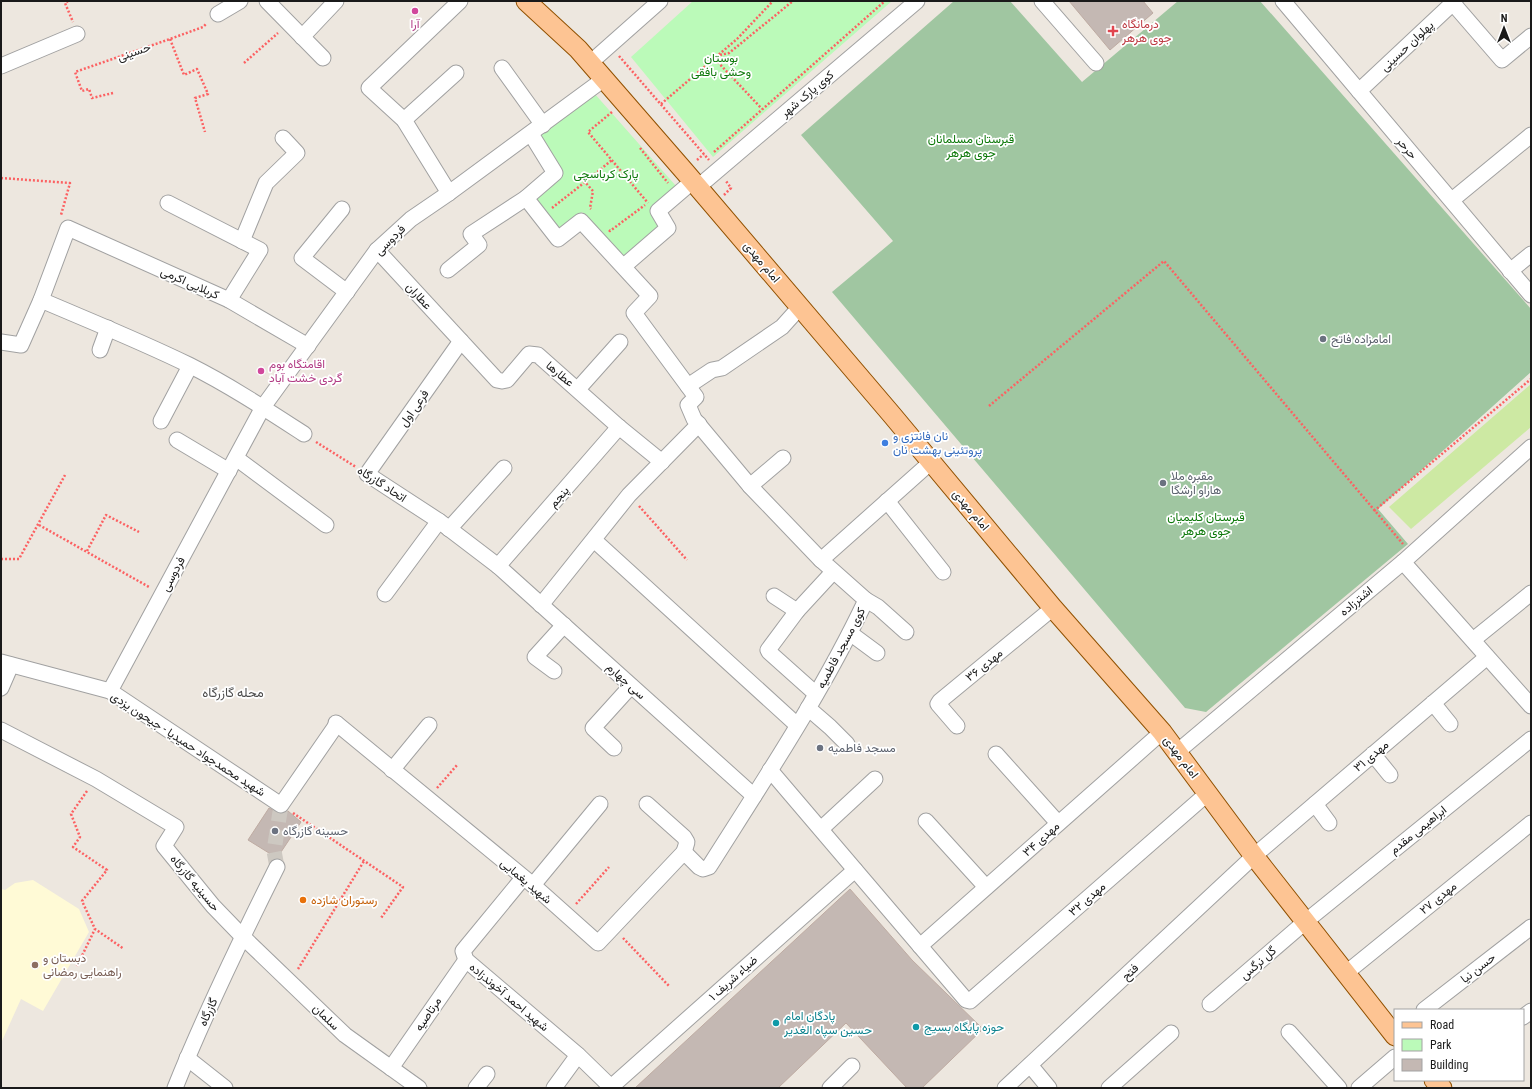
<svg xmlns="http://www.w3.org/2000/svg" width="1532" height="1089" font-family="'Roboto Condensed',Vazirmatn,sans-serif">
  <style>
    .education { fill: #fffad6 }
    .grass { fill: #cde9a3 }
    .cemetery { fill: #a0c6a1 }
    .park { fill: #bbfab9 }
    .building { fill: #c4b8b3; stroke: #beaba2 }
    .lines { fill: none; stroke-linecap: round; stroke-linejoin: round }
    .minor-tunnel { stroke: #cdc8c1; stroke-width: 15; stroke-dasharray: 15 8; stroke-linecap: butt }
    .minor-casing { stroke: #a1a1a1; stroke-width: 17 }
    .major-casing { stroke: #915100; stroke-width: 21 }
    .path { stroke: #fc6162; stroke-width: 2.5; stroke-dasharray: 2 2; stroke-linecap: butt }
    .minor { stroke: #fff; stroke-width: 15 }
    .major { stroke: #fdc493; stroke-width: 19 }
    .hotel-dot { fill: #d1479c; stroke: #fff; stroke-width: 1.5 }
    .health-dot { fill: #e0444e; stroke: #fff; stroke-width: 1.5 }
    .worship-dot { fill: #6b7280; stroke: #fff; stroke-width: 1.5 }
    .shop-dot { fill: #3f7fe0; stroke: #fff; stroke-width: 1.5 }
    .food-dot { fill: #e8710a; stroke: #fff; stroke-width: 1.5 }
    .education-dot { fill: #8d6e63; stroke: #fff; stroke-width: 1.5 }
    .culture-dot { fill: #0f9aa8; stroke: #fff; stroke-width: 1.5 }
    .labels { text-anchor: middle; stroke-width: 3.5; stroke-linejoin: round; paint-order: stroke }
    .hotel-label { font-size: 12px; fill: #b23c85; stroke: #fff }
    .health-label { font-size: 12px; fill: #be3a42; stroke: #fff; text-anchor: start }
    .street-label { font-size: 12px; fill: #1a1a1a; stroke: #fff }
    .park-label { font-size: 12px; fill: #0c7809; stroke: #fff }
    .worship-label { font-size: 12px; fill: #5b616d; stroke: #fff; text-anchor: start }
    .shop-label { font-size: 12px; fill: #366cbe; stroke: #fff; text-anchor: start }
    .food-label { font-size: 12px; fill: #c56008; stroke: #fff; text-anchor: start }
    .education-label { font-size: 12px; fill: #785e54; stroke: #fff; text-anchor: start }
    .culture-label { font-size: 12px; fill: #0d838f; stroke: #fff; text-anchor: start }
    .neighbourhood-label { font-size: 13px; fill: #4d4d4d; stroke: #fff }
  </style>
  <rect width="100%" height="100%" fill="#ede7df"/>
  <polygon class="education" points="33,880 79,909 89,932 43,1011 21,999 2,1041 1,1040 1,889 5,890 15,883"/>
  <polygon class="grass" points="1531,384 1531,427 1411,529 1389,507"/>
  <polygon class="cemetery" points="954,1 1010,1 1082,82 1178,1 1260,1 1531,309 1531,372 1378,509 1408,544 1206,712 1185,708 832,292 893,241 801,135"/>
  <g class="park">
    <polygon points="693,1 892,1 713,157 631,57"/>
    <polygon points="594,93 676,186 653,208 664,228 625,258 582,212 562,231 533,199 561,174 538,133"/>
  </g>
  <g class="building">
    <polygon points="1069,1 1143,1 1153,13 1110,50"/>
    <polygon points="269,808 280,814 285,813 288,811 301,822 277,858 248,840"/>
    <polygon points="850,889 912,960 983,1029 922,1088 907,1088 846,1023 778,1088 635,1088"/>
  </g>
  <g class="lines">
    <polyline class="minor-tunnel" points="277,867 274,851 281,805"/>
    <g class="minor-casing">
      <g id="minor">
        <polyline points="267,1 323,58"/>
        <polyline points="1042,1 1096,63"/>
        <polyline points="1283,1 1531,295"/>
        <polyline points="1451,1 1502,60 1531,36"/>
        <polyline points="218,14 240,1"/>
        <polyline points="302,37 336,1"/>
        <polyline points="590,63 660,1"/>
        <polyline points="1,66 77,34"/>
        <polyline points="502,68 543,125"/>
        <polyline points="1359,91 1455,1"/>
        <polyline points="404,120 456,73"/>
        <polyline points="531,134 555,173 526,198 558,239 581,221 650,296 634,313 696,397 688,405 694,419 750,486 821,560"/>
        <polyline points="698,187 917,1"/>
        <polyline points="449,193 404,120 369,88 460,1"/>
        <polyline points="1452,200 1531,135"/>
        <polyline points="168,203 260,250 229,300"/>
        <polyline points="342,209 302,258 347,292"/>
        <polyline points="242,241 266,183 297,153 283,138"/>
        <polyline points="377,250 497,380 502,381 507,380 529,354 538,355 619,427 662,462"/>
        <polyline points="624,266 668,228 658,211 693,181"/>
        <polyline points="448,270 479,245 471,234 526,198"/>
        <polyline points="1510,271 1531,254"/>
        <path d="M41 300C90 321 140 341 189 365 229 385 267 410 304 434"/>
        <polyline points="461,341 367,474 439,521 498,566 754,796"/>
        <polyline points="1,342 21,345 41,300 68,228 229,300 308,346"/>
        <polyline points="100,350 108,328"/>
        <polyline points="688,386 712,370 722,368 782,327 800,307"/>
        <polyline points="578,389 620,342"/>
        <polyline points="161,421 190,366"/>
        <polyline points="177,440 229,471"/>
        <polyline points="236,458 326,525"/>
        <polyline points="750,486 783,458"/>
        <polyline points="887,501 943,572"/>
        <polyline points="449,529 504,468"/>
        <polyline points="594,540 797,725"/>
        <polyline points="1403,562 1531,706"/>
        <polyline points="498,566 619,427"/>
        <polyline points="385,594 439,521"/>
        <polyline points="774,596 797,611"/>
        <polyline points="866,600 878,607 906,632"/>
        <polyline points="541,605 629,495 699,424"/>
        <polyline points="850,633 877,653"/>
        <polyline points="1473,640 1531,593"/>
        <polyline points="1,662 110,691 281,805 337,724"/>
        <polyline points="554,671 535,657 564,625"/>
        <polyline points="1,688 11,665"/>
        <polyline points="110,691 263,407 377,250 411,219 449,193 604,79"/>
        <polyline points="816,694 769,652 768,650 797,611 833,572"/>
        <polyline points="1433,703 1450,724"/>
        <polyline points="808,708 830,727 847,744"/>
        <path d="M336 723 533 885 598 943 684 852 699 867 703 869 709 867C764 780 822 693 866 600L821 560 931 462"/>
        <polyline points="957,726 938,704 940,701 1053,608"/>
        <polyline points="1,730 96,779 176,827 164,846 213,906 242,936 345,1035 419,1088"/>
        <polyline points="614,748 593,728 631,686"/>
        <polyline points="1177,752 1403,562 1531,447"/>
        <polyline points="996,754 1058,823"/>
        <polyline points="1373,754 1390,775"/>
        <polyline points="392,770 429,725"/>
        <polyline points="770,770 966,1000 970,1001 1208,793"/>
        <polyline points="647,804 684,837 687,842 684,852"/>
        <polyline points="1315,804 1329,823"/>
        <polyline points="926,821 986,887"/>
        <polyline points="821,829 875,779"/>
        <polyline points="523,878 463,951 466,960 578,1055 612,1088"/>
        <polyline points="533,885 600,804"/>
        <polyline points="920,946 1162,732"/>
        <polyline points="1346,973 1531,823"/>
        <polyline points="1210,1004 1305,922 1531,739"/>
        <polyline points="1424,1010 1531,927"/>
        <polyline points="1523,1017 1531,1011"/>
        <polyline points="1289,1032 1339,1088"/>
        <polyline points="187,1058 225,1088"/>
        <polyline points="1030,1065 1049,1088"/>
        <polyline points="391,1068 466,960"/>
        <polyline points="611,1087 855,870"/>
        <path d="M175 1088C205 1013 241 939 277 867"/>
        <polyline points="476,1088 487,1074"/>
        <polyline points="554,1088 578,1055"/>
        <polyline points="830,1088 852,1066"/>
        <polyline points="1005,1088 1254,856 1487,657"/>
        <polyline points="1109,1088 1171,1033"/>
        <polyline points="1359,1088 1395,1057"/>
      </g>
    </g>
    <g class="major-casing">
      <g id="major">
        <polyline points="526,1 578,49 685,172 892,415 1053,608 1162,732 1254,856 1395,1036"/>
        <polyline points="1434,1080 1442,1088"/>
      </g>
    </g>
    <g class="path">
      <polyline points="68,1 65,3 73,22"/>
      <polyline points="170,39 184,75 197,69 208,94 195,98 205,132"/>
      <polyline points="720,55 729,53 793,1"/>
      <polyline points="619,56 709,160"/>
      <polyline points="715,59 762,109"/>
      <polyline points="244,63 278,33"/>
      <polyline points="113,93 92,98 89,89 82,91 75,72 170,39 203,27 207,23"/>
      <polyline points="661,104 737,39 773,1"/>
      <polyline points="612,112 588,132 648,203"/>
      <polyline points="640,148 668,183"/>
      <polyline points="714,152 885,1"/>
      <polyline points="697,160 704,154"/>
      <polyline points="1,178 70,183 61,215"/>
      <polyline points="585,182 612,160"/>
      <polyline points="724,195 731,188 726,181"/>
      <polyline points="552,208 585,182 593,191 590,208 591,209"/>
      <polyline points="609,230 610,231 645,205"/>
      <polyline points="989,406 1164,261 1403,544"/>
      <polyline points="316,442 356,467"/>
      <polyline points="639,506 687,560"/>
      <polyline points="1374,511 1531,379"/>
      <polyline points="39,525 149,587"/>
      <polyline points="87,551 106,515 139,532"/>
      <polyline points="1,559 19,559 65,475"/>
      <polyline points="437,788 458,764"/>
      <polyline points="87,791 71,814 80,837 73,847 107,870 82,901 95,929 124,949"/>
      <polyline points="293,813 403,887 381,918"/>
      <polyline points="576,904 609,867"/>
      <polyline points="623,938 669,986"/>
      <polyline points="77,966 95,929"/>
      <polyline points="298,969 364,861"/>
    </g>
    <use href="#minor" class="minor"/>
    <use href="#major" class="major"/>
  </g>
  <g class="hotel-dot">
    <circle cx="415" cy="11" r="4"/>
    <circle cx="261" cy="371" r="4"/>
  </g>
  <path class="health-dot" d="M1111 25h4v4h4v4h-4v4h-4v-4h-4v-4h4z"/>
  <g class="worship-dot">
    <circle cx="1323" cy="339" r="4"/>
    <circle cx="1163" cy="483" r="4"/>
    <circle cx="820" cy="748" r="4"/>
    <circle cx="275" cy="831" r="4"/>
  </g>
  <circle class="shop-dot" cx="885" cy="443" r="4"/>
  <circle class="food-dot" cx="303" cy="900" r="4"/>
  <circle class="education-dot" cx="35" cy="965" r="4"/>
  <g class="culture-dot">
    <circle cx="776" cy="1023" r="4"/>
    <circle cx="916" cy="1027" r="4"/>
  </g>
  <g class="labels">
    <g class="hotel-label">
      <text x="415" y="28">آرا</text>
      <text x="269" y="368" text-anchor="start">اقامتگاه بوم<tspan x="269" dy="14">گردی خشت آباد</tspan></text>
    </g>
    <g class="health-label">
      <text x="1122" y="28">درمانگاه<tspan x="1122" dy="14">جوی هرهر</tspan></text>
    </g>
    <g class="street-label">
      <text transform="translate(1407 46) rotate(-43)" y="4">پهلوان حسینی</text>
      <text transform="translate(134 52) rotate(-19)" y="4">حسینی</text>
      <text transform="translate(807 94) rotate(-40)" y="4">کوی پارک شهر</text>
      <text transform="translate(1407 148) rotate(50)" y="4">حرحر</text>
      <text transform="translate(390 240) rotate(-45)" y="4">فردوسی</text>
      <text transform="translate(762 262) rotate(50)" y="4">امام مهدی</text>
      <text transform="translate(190 283) rotate(24)" y="4">کربلایی اکرمی</text>
      <text transform="translate(419 296) rotate(47)" y="4">عطاران</text>
      <text transform="translate(560 374) rotate(40)" y="4">عطارها</text>
      <text transform="translate(414 408) rotate(-55)" y="4">فرعی اول</text>
      <text transform="translate(382 484) rotate(33)" y="4">اتحاد گازرگاه</text>
      <text transform="translate(559 497) rotate(-49)" y="4">پنجم</text>
      <text transform="translate(971 510) rotate(50)" y="4">امام مهدی</text>
      <text transform="translate(173 574) rotate(-62)" y="4">فردوسی</text>
      <text transform="translate(1356 601) rotate(-40)" y="4">اشترزاده</text>
      <text transform="translate(841 648) rotate(-62)" y="4">کوی مسجد فاطمیه</text>
      <text transform="translate(984 665) rotate(-39)" y="4">مهدی ۳۶</text>
      <text transform="translate(626 681) rotate(42)" y="4">سی چهارم</text>
      <text transform="translate(188 744) rotate(33)" y="4">شهيد محمدجواد حميديا - جيحون یزدی</text>
      <text transform="translate(1371 756) rotate(-40)" y="4">مهدی ۳۱</text>
      <text transform="translate(1181 757) rotate(53)" y="4">امام مهدی</text>
      <text transform="translate(1418 830) rotate(-39)" y="4">ابراهیمی مقدم</text>
      <text transform="translate(1041 839) rotate(-42)" y="4">مهدی ۳۴</text>
      <text transform="translate(526 881) rotate(40)" y="4">شهید یغمایی</text>
      <text transform="translate(195 883) rotate(50)" y="4">حسینیه گازرگاه</text>
      <text transform="translate(1438 898) rotate(-39)" y="4">مهدی ۲۷</text>
      <text transform="translate(1087 899) rotate(-41)" y="4">مهدی ۳۲</text>
      <text transform="translate(1258 963) rotate(-41)" y="4">گل نرگس</text>
      <text transform="translate(1478 968) rotate(-38)" y="4">حسن نیا</text>
      <text transform="translate(1130 972) rotate(-43)" y="4">فتح</text>
      <text transform="translate(733 978) rotate(-42)" y="4">ضیاء شریف ۱</text>
      <text transform="translate(509 997) rotate(40)" y="4">شهید احمد آخوندزاده</text>
      <text transform="translate(208 1012) rotate(-65)" y="4">گازرگاه</text>
      <text transform="translate(428 1014) rotate(-56)" y="4">مرتاصیه</text>
      <text transform="translate(326 1017) rotate(44)" y="4">سلمان</text>
    </g>
    <g class="park-label">
      <text x="721" y="62">بوستان<tspan x="721" dy="14">وحشی بافقی</tspan></text>
      <text x="971" y="143">قبرستان مسلمانان<tspan x="971" dy="14">جوی هرهر</tspan></text>
      <text x="606" y="178">پارک کرباسچی</text>
      <text x="1206" y="521">قبرستان کلیمیان<tspan x="1206" dy="14">جوی هرهر</tspan></text>
    </g>
    <g class="worship-label">
      <text x="1331" y="343">امامزاده فاتح</text>
      <text x="1171" y="480">مقبره ملا<tspan x="1171" dy="14">هاراو ارشگا</tspan></text>
      <text x="828" y="752">مسجد فاطمیه</text>
      <text x="283" y="835">حسینه گازرگاه</text>
    </g>
    <g class="shop-label">
      <text x="893" y="440">نان فانتزی و<tspan x="893" dy="14">پروتئینی بهشت نان</tspan></text>
    </g>
    <g class="food-label">
      <text x="311" y="904">رستوران شازده</text>
    </g>
    <g class="education-label">
      <text x="43" y="962">دبستان و<tspan x="43" dy="14">راهنمایی رمضانی</tspan></text>
    </g>
    <g class="culture-label">
      <text x="784" y="1020">پادگان امام<tspan x="784" dy="14">حسین سپاه الغدیر</tspan></text>
      <text x="924" y="1031">حوزه پایگاه بسیج</text>
    </g>
    <g class="neighbourhood-label">
      <text x="233" y="697">محله گازرگاه</text>
    </g>
  </g>
  <rect width="1532" height="1089" fill="none" stroke="#1a1a1a" stroke-width="4"/>
  <rect x="1394" y="1009" width="130" height="72" fill="#ffffff" stroke="#a3a3a3"/>
  <rect x="1402" y="1022" width="20" height="6" fill="#fdc493" stroke="#a3a3a3"/>
  <text x="1430" y="1029" font-size="12" fill="#1a1a1a">Road</text>
  <rect x="1402" y="1039" width="20" height="12" fill="#bbfab9" stroke="#a3a3a3"/>
  <text x="1430" y="1049" font-size="12" fill="#1a1a1a">Park</text>
  <rect x="1402" y="1059" width="20" height="12" fill="#c4b8b3" stroke="#a3a3a3"/>
  <text x="1430" y="1069" font-size="12" fill="#1a1a1a">Building</text>
  <g transform="translate(1504 28)" stroke="#ffffff" stroke-width="3" paint-order="stroke">
  <path d="M0-3L7 15L0 10L-7 15Z" fill="#1a1a1a"/>
  <text y="-6" font-size="11" font-weight="bold" text-anchor="middle" fill="#1a1a1a">N</text>
  </g>
</svg>
